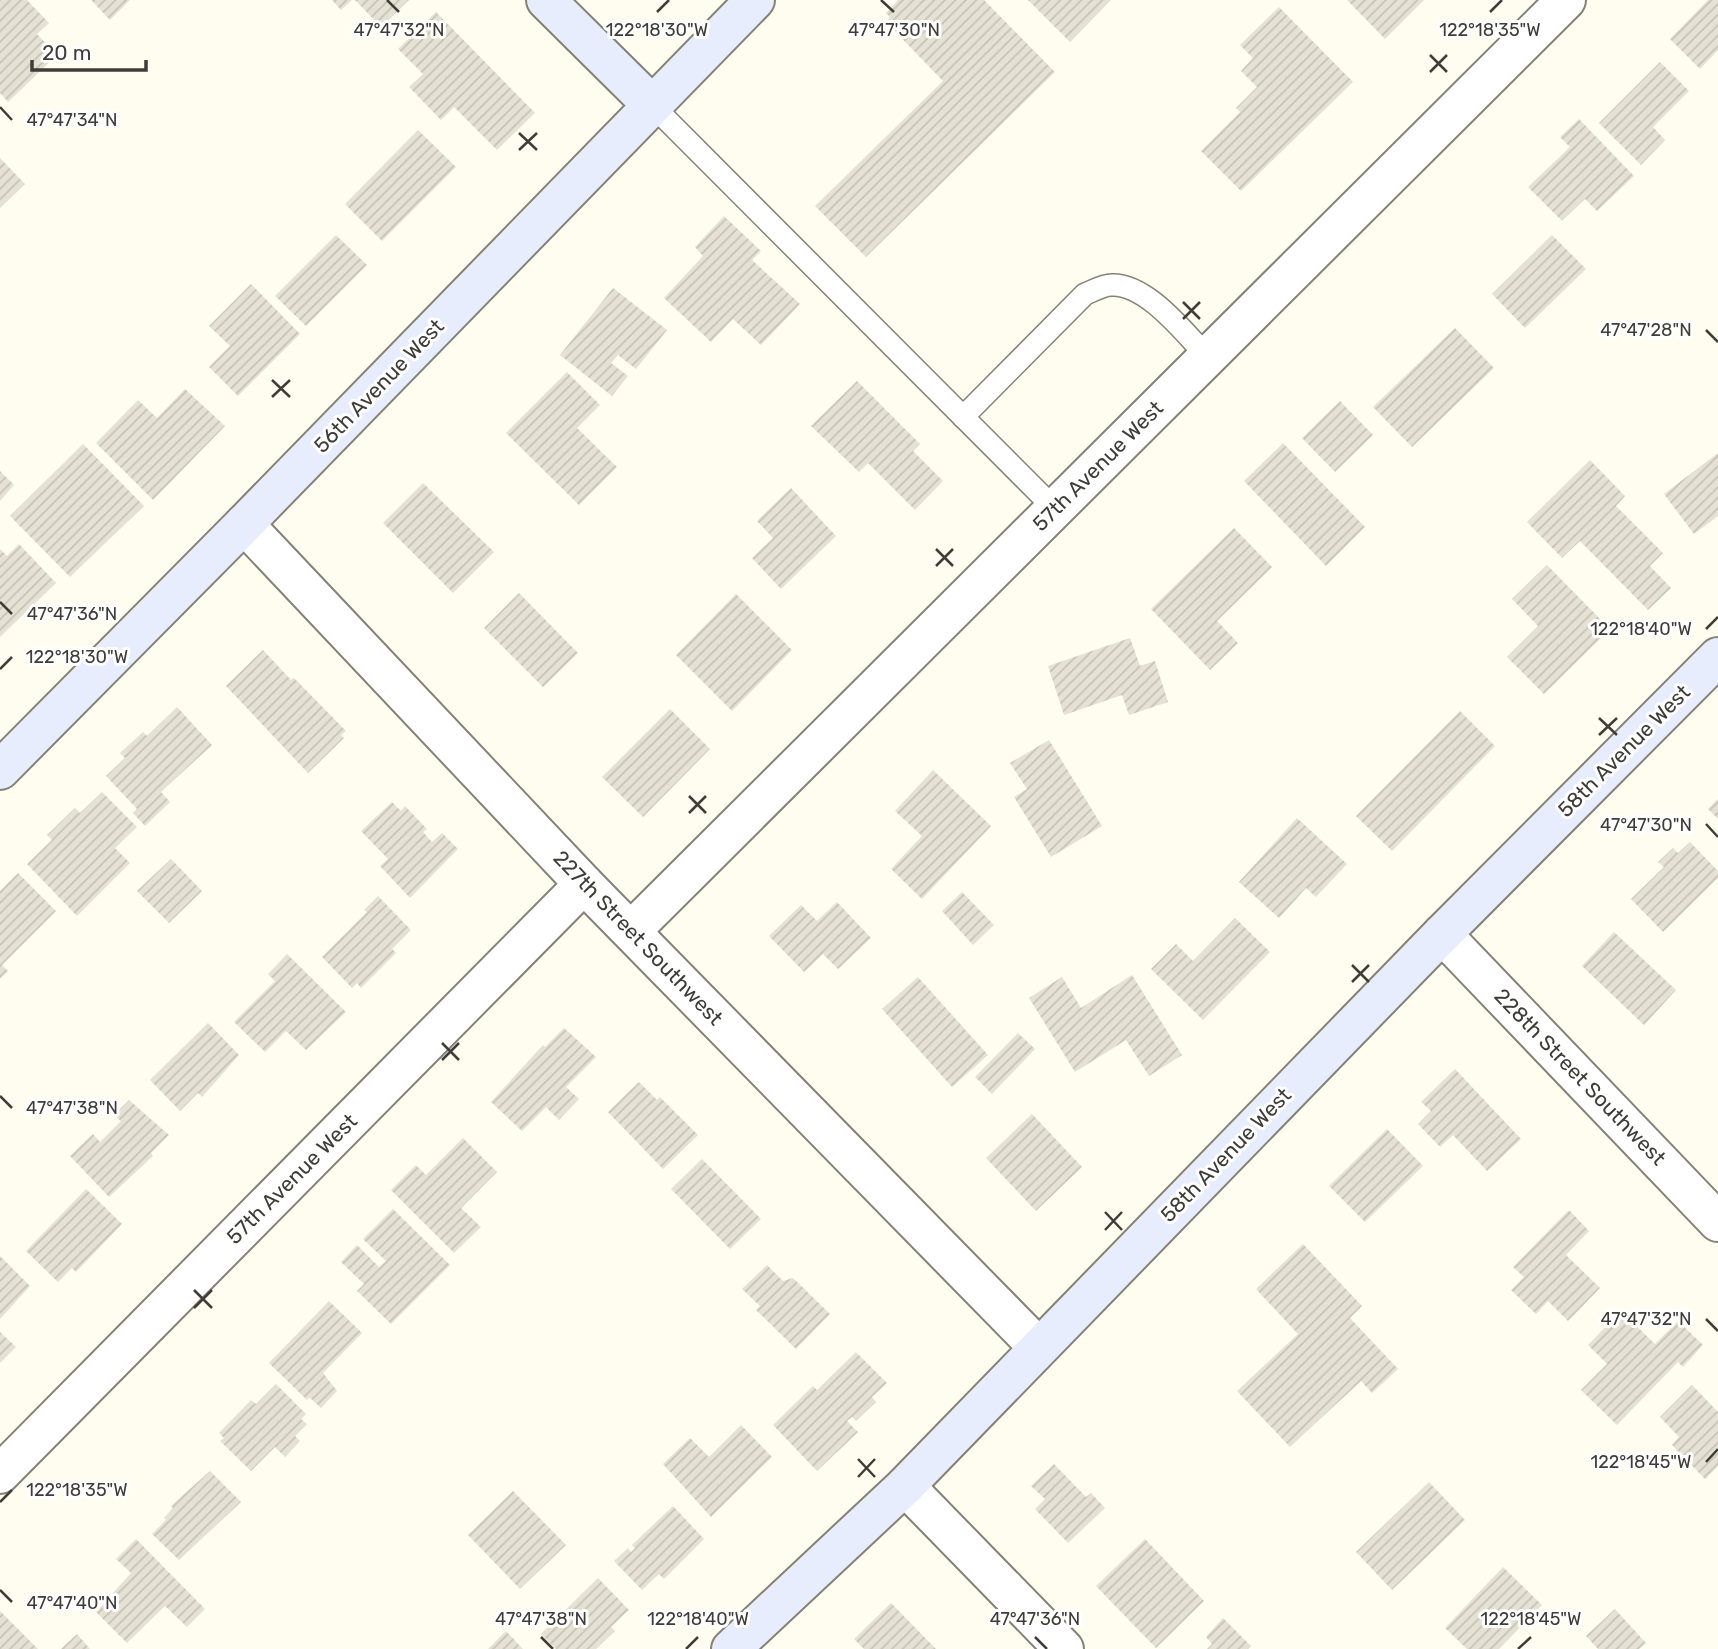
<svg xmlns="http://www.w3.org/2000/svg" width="1718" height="1649" font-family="Rubik,sans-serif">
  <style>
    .building { fill: url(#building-hatch) }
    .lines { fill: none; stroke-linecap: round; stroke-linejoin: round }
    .lane-casing { stroke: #858275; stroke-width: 24 }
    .street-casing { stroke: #858275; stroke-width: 42 }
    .secondary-casing { stroke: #858275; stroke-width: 42 }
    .lane { stroke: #fff; stroke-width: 21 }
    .street { stroke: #fff; stroke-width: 38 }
    .secondary { stroke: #e7edfc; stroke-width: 38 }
    .ticks { fill: none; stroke: #3e3d37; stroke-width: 2.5 }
    .labels { text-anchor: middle; stroke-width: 6; stroke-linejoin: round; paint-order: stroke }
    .street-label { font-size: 21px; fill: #3e3d37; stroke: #fff }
    .ticks-label { font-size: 18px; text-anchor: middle; fill: #3e3d37; stroke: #fff; stroke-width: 6; stroke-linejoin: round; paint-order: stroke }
  </style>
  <defs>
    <pattern id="building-hatch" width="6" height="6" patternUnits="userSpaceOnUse" patternTransform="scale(1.75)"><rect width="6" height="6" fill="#e5e1d3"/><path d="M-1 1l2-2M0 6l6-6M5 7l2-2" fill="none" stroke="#c6c2b6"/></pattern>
  </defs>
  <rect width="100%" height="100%" fill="#fffcf0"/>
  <g class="building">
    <polygon points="0,0 27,0 49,23 37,34 57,55 8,102 0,93"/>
    <polygon points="91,0 130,0 110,20"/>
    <polygon points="332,0 352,0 341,10"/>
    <polygon points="355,0 409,0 381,27"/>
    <polygon points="898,0 984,0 1055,72 866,257 815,206 943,81 886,22 890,17 886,13"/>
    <polygon points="1028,0 1111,0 1070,42"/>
    <polygon points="1347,0 1424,0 1385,39"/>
    <polygon points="1708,0 1718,0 1718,50 1700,69 1670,39"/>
    <polygon points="1279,7 1353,82 1241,191 1201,151 1240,112 1236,108 1257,87 1241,71 1253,58 1240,45"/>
    <polygon points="436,12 535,113 497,150 454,107 441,120 409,87 423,74 398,49"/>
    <polygon points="1660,62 1689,91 1653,127 1665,140 1641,165 1599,123"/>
    <polygon points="1579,119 1634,176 1597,211 1585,199 1562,221 1528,187 1570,147 1560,137"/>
    <polygon points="418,130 456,167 382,241 345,204"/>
    <polygon points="0,158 25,184 0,208"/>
    <polygon points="724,216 761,251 752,260 800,304 761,345 733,319 711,342 664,298 703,256 695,247"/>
    <polygon points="336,235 367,265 306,326 275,296"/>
    <polygon points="1552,235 1586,269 1525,328 1492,294"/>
    <polygon points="251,284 300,334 238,396 209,367 230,346 209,326"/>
    <polygon points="613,288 667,330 636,369 618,355 611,363 628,376 612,396 560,355"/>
    <polygon points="1455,328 1494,368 1412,447 1373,407"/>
    <polygon points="567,372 600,405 577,428 617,467 579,505 506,433"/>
    <polygon points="857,381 920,444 913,451 943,481 915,510 868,463 859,472 811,426"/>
    <polygon points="185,389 225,426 153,500 96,443 138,400 157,418"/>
    <polygon points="1340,401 1373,435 1335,472 1302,438"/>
    <polygon points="1283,443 1365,527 1326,566 1244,481"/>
    <polygon points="83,444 144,506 70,577 10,516"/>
    <polygon points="1718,453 1718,516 1694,534 1664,494"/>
    <polygon points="1590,460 1625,496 1616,506 1663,553 1650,566 1671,588 1648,610 1580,541 1562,558 1527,522"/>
    <polygon points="0,471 14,485 0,501"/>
    <polygon points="423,483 494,552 453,593 383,523"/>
    <polygon points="791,488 836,536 781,589 752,558 773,538 757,521"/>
    <polygon points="1234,528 1272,567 1217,621 1238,643 1210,670 1151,609"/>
    <polygon points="19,544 56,583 0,637 0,549 7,556"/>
    <polygon points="1547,565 1610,629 1544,694 1507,657 1538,626 1512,599"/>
    <polygon points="519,593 578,653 543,687 484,628"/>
    <polygon points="736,594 792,650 732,711 676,655"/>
    <polygon points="1130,638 1140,666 1155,661 1168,702 1129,715 1122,695 1064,715 1048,666"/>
    <polygon points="263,650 291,680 294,678 346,731 341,735 344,738 308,773 226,686"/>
    <polygon points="177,707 212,745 161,792 170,802 145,826 133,813 137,809 106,776 125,758 120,753 143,732 147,736"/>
    <polygon points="670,709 710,749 643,817 602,777"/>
    <polygon points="1460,711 1495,746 1392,851 1356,816"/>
    <polygon points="1049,740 1102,826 1051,857 1014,797 1027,789 1010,763"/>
    <polygon points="933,770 991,826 922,899 891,869 922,836 895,811"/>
    <polygon points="102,792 137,827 115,848 130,863 77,916 27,864 52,840 47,835 75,808 80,813"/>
    <polygon points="1718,799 1718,819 1708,809"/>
    <polygon points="392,802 401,811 405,806 427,829 423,832 432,842 442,833 458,849 410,898 380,866 388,859 361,831"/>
    <polygon points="1297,818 1347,864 1316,897 1306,888 1279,918 1239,882"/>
    <polygon points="1690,842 1718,871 1718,878 1663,932 1631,899 1664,867 1658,862 1673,848 1678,853"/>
    <polygon points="171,859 202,891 169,923 137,891"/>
    <polygon points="18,873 56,911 2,965 8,971 0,979 0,891"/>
    <polygon points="962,892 994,925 973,945 942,911"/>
    <polygon points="378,896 411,930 392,949 396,953 361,988 357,983 352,988 322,957 367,912 364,910"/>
    <polygon points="837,902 871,938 838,969 823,954 804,972 769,936 801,905 817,921"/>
    <polygon points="1235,918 1270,952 1203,1020 1151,969 1176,944 1193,961"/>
    <polygon points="1614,932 1676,990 1644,1025 1582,966"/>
    <polygon points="287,954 346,1012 306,1050 286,1031 265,1052 234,1022 275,981 268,974"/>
    <polygon points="1132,975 1182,1055 1149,1076 1126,1040 1075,1072 1029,998 1062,977 1081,1008"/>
    <polygon points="918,977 988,1055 952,1087 882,1009"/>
    <polygon points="208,1023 239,1055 202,1097 198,1093 180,1111 150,1080"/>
    <polygon points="564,1028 596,1057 566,1087 579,1099 559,1120 546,1107 522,1131 491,1102 543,1045 545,1047"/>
    <polygon points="1018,1033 1035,1049 992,1094 975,1077"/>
    <polygon points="1455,1069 1521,1139 1487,1171 1453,1135 1440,1147 1418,1124 1431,1111 1421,1102"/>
    <polygon points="639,1082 657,1100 660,1097 698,1135 663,1169 608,1112"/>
    <polygon points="129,1100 169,1135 151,1153 153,1156 109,1197 70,1156 93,1134 100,1142 121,1121 114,1115"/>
    <polygon points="1032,1114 1082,1167 1036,1211 986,1158"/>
    <polygon points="1387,1129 1423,1166 1365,1222 1329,1186"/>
    <polygon points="463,1138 497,1172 461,1208 481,1227 454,1253 391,1190 416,1165 426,1175"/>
    <polygon points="702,1159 761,1219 730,1249 671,1189"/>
    <polygon points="86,1189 122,1224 76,1272 72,1268 58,1282 26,1251"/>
    <polygon points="393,1209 450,1265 391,1324 357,1291 364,1284 341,1262 357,1245 379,1267 386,1261 363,1239"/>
    <polygon points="1569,1210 1589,1231 1566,1255 1600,1288 1568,1321 1548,1301 1536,1314 1511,1290 1524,1277 1513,1267"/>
    <polygon points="1303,1244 1362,1306 1350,1318 1398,1369 1372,1393 1361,1381 1290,1447 1237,1391 1298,1334 1256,1289"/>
    <polygon points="0,1256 30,1286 0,1319"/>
    <polygon points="767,1265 783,1281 793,1278 830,1314 796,1349 756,1310 760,1306 742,1289"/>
    <polygon points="329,1301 362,1333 323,1373 337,1391 321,1408 309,1397 307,1400 269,1363"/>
    <polygon points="1621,1311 1655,1344 1678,1321 1703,1345 1683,1367 1678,1362 1617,1425 1581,1390 1607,1364 1588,1345"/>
    <polygon points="0,1332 16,1347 0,1363"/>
    <polygon points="856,1352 887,1383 872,1397 876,1402 856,1421 852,1417 847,1421 858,1432 817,1471 773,1425 813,1386 817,1390"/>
    <polygon points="276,1384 306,1414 301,1419 307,1424 295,1436 300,1441 285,1457 275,1447 251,1471 220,1441 224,1438 219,1433 251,1400 256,1404"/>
    <polygon points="1692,1385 1718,1412 1718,1466 1705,1479 1672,1445 1679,1437 1660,1417"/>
    <polygon points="741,1425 772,1457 711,1517 663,1464 690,1438 709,1457"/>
    <polygon points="1054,1464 1086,1497 1091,1493 1105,1508 1068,1543 1035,1509 1045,1499 1031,1486"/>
    <polygon points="210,1471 241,1502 179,1560 152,1534 166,1520 164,1518 173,1508 171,1506"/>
    <polygon points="1429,1482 1465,1520 1392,1590 1356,1552"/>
    <polygon points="513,1491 566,1545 520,1589 468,1535"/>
    <polygon points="673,1506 704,1539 664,1579 659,1574 642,1590 614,1561 628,1548 631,1552 635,1548 632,1545"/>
    <polygon points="136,1539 205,1609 187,1627 165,1606 127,1643 96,1612 131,1573 116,1559"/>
    <polygon points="1145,1539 1204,1601 1156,1648 1096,1586"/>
    <polygon points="1503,1567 1542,1605 1499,1649 1467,1649 1445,1628"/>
    <polygon points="598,1578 629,1610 611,1627 615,1631 596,1649 556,1649 541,1634"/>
    <polygon points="891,1603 936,1649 864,1649 854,1639"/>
    <polygon points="1615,1609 1646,1643 1639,1649 1598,1649 1586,1636"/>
    <polygon points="0,1611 38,1649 0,1649"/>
    <polygon points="1223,1618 1251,1646 1248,1649 1207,1649 1212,1644 1206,1637"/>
    <polygon points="506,1631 523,1649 488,1649"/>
    <polygon points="77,1634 90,1649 61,1649"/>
  </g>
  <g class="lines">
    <g class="lane-casing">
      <g id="lane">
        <polyline points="651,104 1055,509"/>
        <path d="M963 417 1085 294C1093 291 1103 285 1111 285 1147 283 1185 334 1208 357"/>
      </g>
    </g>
    <g class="street-casing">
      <g id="street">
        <polyline points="244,524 584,884 1038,1347"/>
        <polyline points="631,931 1566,0"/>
        <polyline points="1442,934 1718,1222"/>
        <polyline points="0,1474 584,884"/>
        <polyline points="905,1486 1064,1649"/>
      </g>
    </g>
    <g class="secondary-casing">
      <g id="secondary">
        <polyline points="546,0 651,104"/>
        <polyline points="0,770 244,524 755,0"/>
        <polyline points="731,1649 905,1486 1442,934 1718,657"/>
      </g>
    </g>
    <use href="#lane" class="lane"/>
    <use href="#street" class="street"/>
    <use href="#secondary" class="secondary"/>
  </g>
  <path class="ticks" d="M387 0 399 12M881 0 894 12M657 12 669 0M1490 12 1502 0M1430 55 1447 72M1430 72 1447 55M0 107 12 120M519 133 537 150M519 150 537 133M1183 302 1200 319M1183 319 1200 302M1706 330 1718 342M272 380 290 397M272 397 290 380M936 549 953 566M936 566 953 549M0 602 12 614M1706 629 1718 617M0 669 12 657M1599 718 1617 735M1599 735 1617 718M689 796 706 813M689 813 706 796M1706 824 1718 837M1352 965 1369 982M1352 982 1369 965M442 1043 459 1060M442 1060 459 1043M0 1096 12 1108M1105 1212 1122 1230M1105 1230 1122 1212M194 1290 212 1308M194 1308 212 1290M1706 1319 1718 1331M858 1459 875 1477M1706 1462 1718 1449M858 1477 875 1459M0 1502 12 1490M0 1590 12 1602M541 1637 553 1649M1035 1637 1047 1649M686 1649 698 1637M1518 1649 1531 1637"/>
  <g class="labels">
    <g class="street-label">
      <text transform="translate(379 386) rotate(-46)" y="7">56th Avenue West</text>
      <text transform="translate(1098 466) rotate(-45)" y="7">57th Avenue West</text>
      <text transform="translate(1624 751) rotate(-45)" y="7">58th Avenue West</text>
      <text transform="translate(638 938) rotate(46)" y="7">227th Street Southwest</text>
      <text transform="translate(1580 1077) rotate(46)" y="7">228th Street Southwest</text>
      <text transform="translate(1226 1155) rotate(-46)" y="7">58th Avenue West</text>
      <text transform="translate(292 1179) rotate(-45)" y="7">57th Avenue West</text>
    </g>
  </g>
  <g class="ticks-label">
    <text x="399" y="36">47°47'32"N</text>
    <text x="657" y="36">122°18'30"W</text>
    <text x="894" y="36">47°47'30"N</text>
    <text x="1490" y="36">122°18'35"W</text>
    <text x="72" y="126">47°47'34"N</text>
    <text x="1646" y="336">47°47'28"N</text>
    <text x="72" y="620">47°47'36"N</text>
    <text x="1641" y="635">122°18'40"W</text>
    <text x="77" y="663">122°18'30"W</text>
    <text x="1646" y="831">47°47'30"N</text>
    <text x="72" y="1114">47°47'38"N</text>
    <text x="1646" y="1325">47°47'32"N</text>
    <text x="1641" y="1468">122°18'45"W</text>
    <text x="77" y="1496">122°18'35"W</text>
    <text x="72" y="1609">47°47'40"N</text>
    <text x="698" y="1625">122°18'40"W</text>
    <text x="541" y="1625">47°47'38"N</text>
    <text x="1035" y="1625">47°47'36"N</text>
    <text x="1531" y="1625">122°18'45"W</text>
  </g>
  <path d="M32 60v10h114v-10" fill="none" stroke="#3e3d37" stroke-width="3.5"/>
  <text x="42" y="60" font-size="21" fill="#3e3d37" stroke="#ffffff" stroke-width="5" paint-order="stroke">20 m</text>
</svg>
